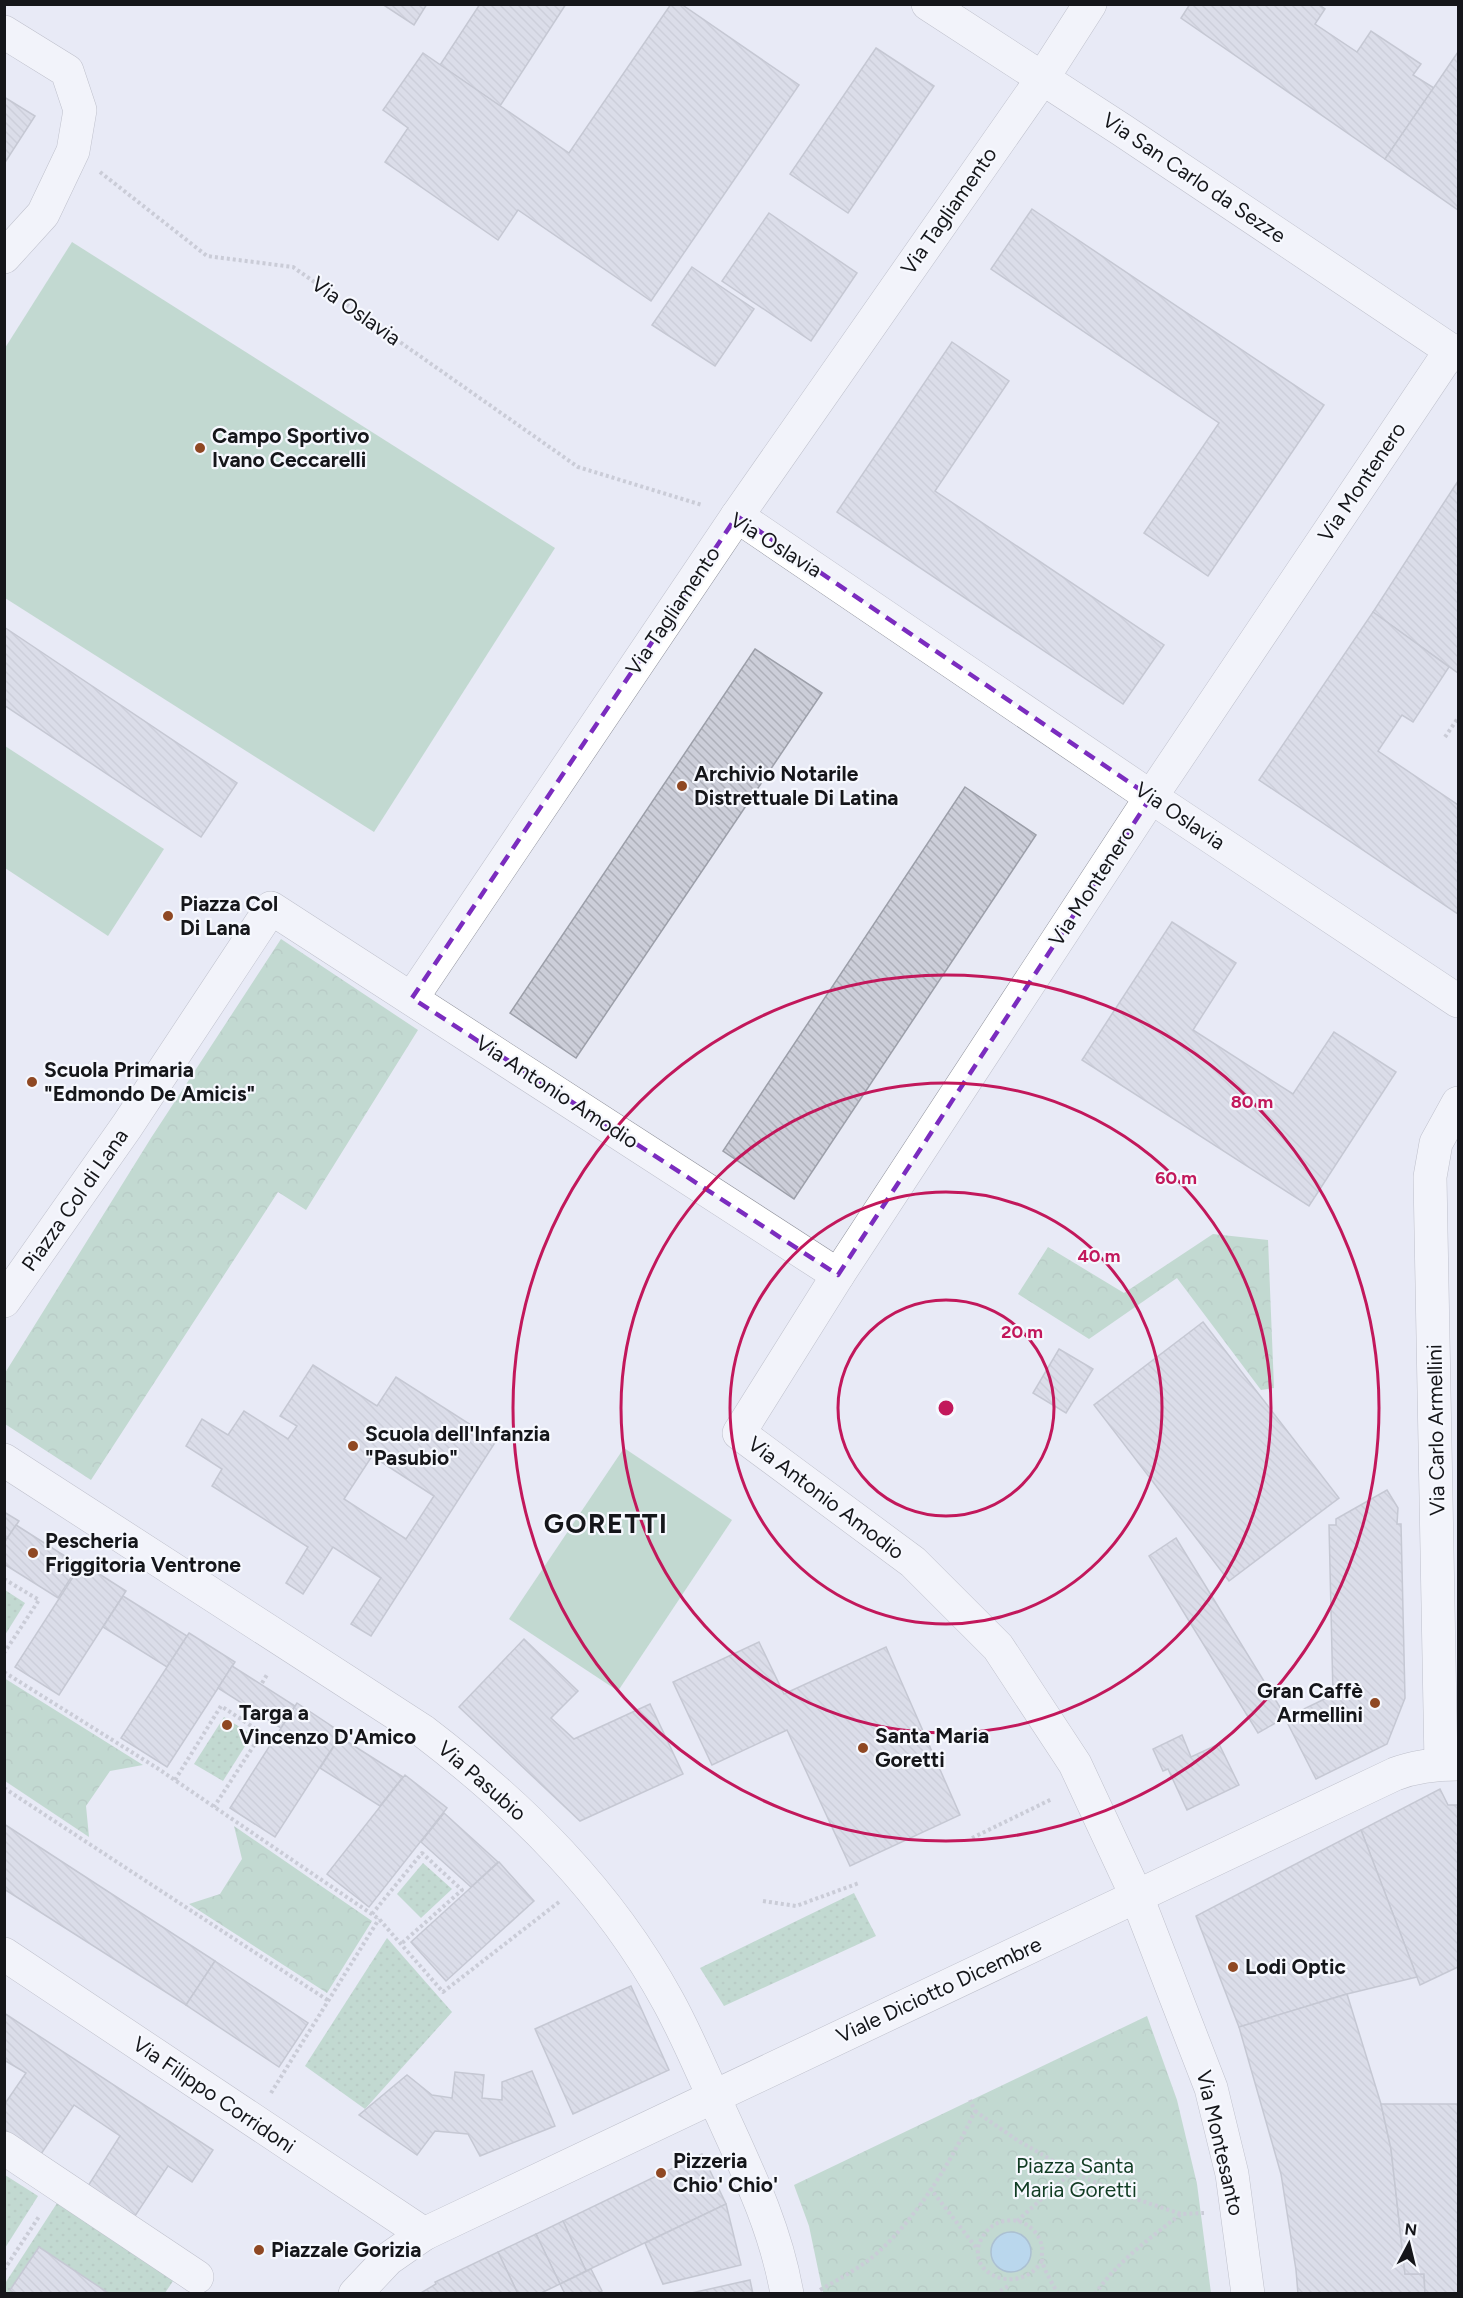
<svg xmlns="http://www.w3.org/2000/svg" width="1463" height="2298" font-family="Figtree,sans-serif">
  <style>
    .grass { fill: url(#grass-dots) }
    .park { fill: url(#park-crowns) }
    .pitch { fill: #95c5a4 }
    .water { fill: #84c2e2; stroke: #638ea6; stroke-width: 1.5 }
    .building { fill: url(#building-back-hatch); stroke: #9c9fa9; stroke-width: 1.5; fill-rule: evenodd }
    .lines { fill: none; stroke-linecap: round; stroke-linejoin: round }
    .minor-casing { stroke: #8e909a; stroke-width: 34 }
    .major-casing { stroke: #8e909a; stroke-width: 34 }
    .path { stroke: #a7a9b2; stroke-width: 4; stroke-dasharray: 3 3; stroke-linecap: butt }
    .minor { stroke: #fff; stroke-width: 33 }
    .major { stroke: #fff; stroke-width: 33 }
    .marked { fill: none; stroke: #7b2cbf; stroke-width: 4.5; stroke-dasharray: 12 8; stroke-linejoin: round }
    .ring { fill: none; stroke: #c2185b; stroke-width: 3 }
    .poi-dot { fill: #8f4823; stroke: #f6f8fe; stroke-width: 2 }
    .labels { text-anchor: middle; stroke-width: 4.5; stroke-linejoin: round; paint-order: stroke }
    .street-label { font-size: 21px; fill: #15161a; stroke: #f6f8fe }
    .poi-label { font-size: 21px; font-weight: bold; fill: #15161a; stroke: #f6f8fe; text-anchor: start }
    .park-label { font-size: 21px; fill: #113c23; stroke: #f6f8fe }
    .district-label { font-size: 27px; font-weight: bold; letter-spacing: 1.5px; fill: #15161a; stroke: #f6f8fe }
    .centre { fill: #c2185b; stroke: #f6f8fe; stroke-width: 3 }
    .ring-label { font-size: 18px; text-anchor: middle; font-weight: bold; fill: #c2185b; stroke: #f6f8fe; stroke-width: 4.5; stroke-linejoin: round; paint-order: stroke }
  </style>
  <defs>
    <pattern id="grass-dots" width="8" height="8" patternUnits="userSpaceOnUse" patternTransform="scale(1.5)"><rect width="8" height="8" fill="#95c5a4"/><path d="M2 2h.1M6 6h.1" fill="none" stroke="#80a88d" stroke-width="1.8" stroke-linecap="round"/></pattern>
    <pattern id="park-crowns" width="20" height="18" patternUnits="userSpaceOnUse" patternTransform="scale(1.5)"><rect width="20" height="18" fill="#95c5a4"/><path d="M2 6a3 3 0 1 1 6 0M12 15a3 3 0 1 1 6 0" fill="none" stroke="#80a88d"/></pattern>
    <pattern id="building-back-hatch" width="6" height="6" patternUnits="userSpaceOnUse" patternTransform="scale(1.5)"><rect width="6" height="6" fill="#ccced9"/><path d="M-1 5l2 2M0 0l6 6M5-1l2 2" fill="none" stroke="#aeb0ba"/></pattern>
  </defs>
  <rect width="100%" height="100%" fill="#e8eaf5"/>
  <g class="grass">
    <polygon points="5,1590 25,1603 5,1635"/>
    <polygon points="224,1717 252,1735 223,1781 194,1764"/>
    <polygon points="423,1863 452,1889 421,1918 397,1894"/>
    <polygon points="854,1893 876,1936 724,2006 700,1968"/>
    <polygon points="387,1938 452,2012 365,2109 305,2066"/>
    <polygon points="5,2175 38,2196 5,2248"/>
    <polygon points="61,2197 179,2272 165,2293 5,2293 4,2285"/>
  </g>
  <g class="park">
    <polygon points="281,939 418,1030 306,1210 278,1192 91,1480 5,1424 5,1373 151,1138"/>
    <polygon points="1213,1234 1268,1240 1274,1388 1261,1390 1177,1278 1089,1339 1018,1294 1048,1247 1124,1293"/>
    <polygon points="4,1678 143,1765 110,1771 86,1806 89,1837 5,1781"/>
    <polygon points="234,1826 372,1921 327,1993 189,1904 220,1894 242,1859"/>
    <polygon points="1147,2016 1177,2100 1197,2184 1211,2293 823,2293 809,2226 794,2185"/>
  </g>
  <g class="pitch">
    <polygon points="72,242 555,548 374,832 5,598 5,348"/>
    <polygon points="5,746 164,849 108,936 5,868"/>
    <polygon points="624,1448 732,1520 618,1691 509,1619"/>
  </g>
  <circle class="water" cx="1011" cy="2252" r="20"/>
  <g class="building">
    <polygon points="382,4 427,4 414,25"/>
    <polygon points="480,4 566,4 500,106 440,65"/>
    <polygon points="671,4 681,4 799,85 651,301 518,210 498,240 385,162 408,128 383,110 423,53 569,153"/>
    <polygon points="1190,4 1318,4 1325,9 1315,24 1357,52 1371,31 1421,64 1413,75 1434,88 1385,159 1181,18"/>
    <polygon points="876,48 934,86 848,213 790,174"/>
    <polygon points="1458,52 1458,210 1385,159"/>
    <polygon points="4,97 35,116 4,164"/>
    <polygon points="1032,209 1324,405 1208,576 1144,533 1219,423 991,269"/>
    <polygon points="769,213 857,273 811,341 722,281"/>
    <polygon points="692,267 754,309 715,366 652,325"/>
    <polygon points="952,342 1009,381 935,491 1164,645 1123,704 837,512"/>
    <polygon points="1458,481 1458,673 1373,612"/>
    <polygon points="1373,612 1449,667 1413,722 1402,715 1378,751 1458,805 1458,914 1259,780"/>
    <polygon points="4,627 237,783 201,837 4,705"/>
    <polygon points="755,649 822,693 576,1058 510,1013"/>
    <polygon points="965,787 1036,835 794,1199 723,1151"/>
    <polygon points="1172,922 1236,963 1193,1030 1293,1094 1334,1032 1396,1072 1309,1206 1082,1060"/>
    <polygon points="1203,1322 1339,1498 1229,1581 1094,1405"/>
    <polygon points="1059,1349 1093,1369 1066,1413 1033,1393"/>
    <path d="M313 1365 377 1406 396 1377 496 1441 371 1636 351 1624 381 1578 333 1547 303 1594 286 1583 308 1547 212 1486 222 1469 186 1446 202 1419 228 1435 244 1411 288 1439 297 1426 280 1416ZM372 1456 434 1496 406 1539 344 1499Z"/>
    <polygon points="1387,1490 1398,1508 1397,1524 1401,1524 1405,1698 1387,1744 1316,1779 1285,1718 1333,1695 1329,1525 1336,1525 1336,1519"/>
    <polygon points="4,1512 19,1521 4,1543"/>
    <polygon points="16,1525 79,1565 58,1598 4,1564 4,1543"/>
    <polygon points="1176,1538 1286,1717 1258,1733 1149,1556"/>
    <polygon points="82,1563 126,1591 59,1695 15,1667"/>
    <polygon points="123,1596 187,1636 167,1667 103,1627"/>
    <polygon points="189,1633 235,1662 167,1767 121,1738"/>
    <polygon points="524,1639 578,1691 551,1718 574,1739 650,1704 683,1774 580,1821 459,1707"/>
    <polygon points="759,1642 784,1694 886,1647 960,1815 850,1866 787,1730 712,1765 673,1682"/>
    <polygon points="232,1666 295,1706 281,1728 218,1688"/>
    <polygon points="297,1703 342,1733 275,1837 230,1808"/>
    <polygon points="1182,1735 1191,1757 1219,1744 1239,1785 1187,1810 1168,1769 1163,1771 1153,1749"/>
    <polygon points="340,1737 403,1777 380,1806 320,1768"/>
    <polygon points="405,1775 447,1808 369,1907 327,1874"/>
    <polygon points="1440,1789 1448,1805 1458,1805 1458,1967 1420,1985 1361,1830"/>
    <polygon points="444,1813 498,1862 471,1887 421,1842"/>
    <polygon points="4,1824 215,1961 186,2005 4,1889"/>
    <polygon points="1361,1830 1417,1977 1347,1994 1239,2027 1196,1916"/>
    <polygon points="499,1862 534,1901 446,1981 411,1942"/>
    <polygon points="215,1961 308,2023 279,2067 186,2005"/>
    <polygon points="631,1986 669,2070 573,2114 535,2029"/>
    <polygon points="1347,1994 1381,2104 1391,2149 1405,2274 1424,2274 1425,2294 1298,2294 1296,2270 1281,2174 1239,2027"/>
    <polygon points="4,2013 213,2150 192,2182 168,2166 135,2216 88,2186 120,2136 74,2105 41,2154 4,2130 4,2105 26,2073 4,2060"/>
    <polygon points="532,2071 555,2126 480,2156 468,2134 435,2131 417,2155 359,2115 407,2075 432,2095 452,2098 455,2072 484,2075 482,2098 502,2100 502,2082"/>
    <polygon points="1381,2104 1458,2104 1458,2294 1425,2294 1424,2274 1405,2274 1391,2149"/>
    <polygon points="702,2154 726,2204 586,2271 563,2221"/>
    <polygon points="726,2204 741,2265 663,2284 645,2243"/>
    <polygon points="563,2221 586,2271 560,2284 536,2234"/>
    <polygon points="536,2234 560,2284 539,2294 518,2294 498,2252"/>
    <polygon points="39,2247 110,2294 16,2294 10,2290"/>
    <polygon points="498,2252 518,2294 419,2294 436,2284 435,2282"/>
    <polygon points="591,2269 602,2291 596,2294 565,2294 560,2284"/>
    <polygon points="750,2280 753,2294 687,2294"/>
  </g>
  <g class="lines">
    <g class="minor-casing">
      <g id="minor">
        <polyline points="928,4 1122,130 1458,355"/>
        <polyline points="4,32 67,71 80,110 73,151 43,214 4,257"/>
        <polyline points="737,516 1151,797 1458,1001"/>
        <polyline points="412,998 737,516 1042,79 1090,4"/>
        <polyline points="838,1275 1151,797 1451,350"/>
        <polyline points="4,1301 127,1126 271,908 838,1275 739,1433 913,1562 998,1647 1075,1764 1137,1897 1211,2088 1232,2174 1248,2294"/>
        <path d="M4 1460 423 1731C521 1806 608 1891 668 2001 688 2037 704 2077 722 2115 749 2174 776 2230 787 2294"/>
        <polyline points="1441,1764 1430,1177 1436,1143 1458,1103"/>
        <polyline points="4,1954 424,2234"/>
        <polyline points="4,2148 197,2277"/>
      </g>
    </g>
    <g class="major-casing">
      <path id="major" d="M355 2294 388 2259 424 2234 1395 1774C1416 1766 1436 1764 1458 1764"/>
    </g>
    <g class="path">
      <polyline points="100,172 207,256 293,267 578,467 702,505"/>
      <polyline points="1445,737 1458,718"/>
      <polyline points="4,1579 39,1600 4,1653"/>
      <polyline points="4,1672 157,1768 379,1919 443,1992 559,1902"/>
      <polyline points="262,1683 268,1673"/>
      <polyline points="240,1719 247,1708"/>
      <polyline points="175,1780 221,1706 262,1733 214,1807"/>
      <polyline points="4,1788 329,2001"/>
      <polyline points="972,1838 1052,1799"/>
      <polyline points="763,1901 796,1906 859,1883"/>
      <polyline points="372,1914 422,1853 462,1890 401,1944"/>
      <polyline points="271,2093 379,1919"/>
      <polyline points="975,2111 1017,2140 1072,2172 1124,2195 1181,2214 1204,2213"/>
      <polyline points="930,2188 978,2250"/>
      <polyline points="1017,2221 1072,2172"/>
      <path d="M1042 2261C1019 2298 960 2273 983 2236 988 2228 996 2222 1005 2221 1022 2217 1039 2230 1042 2247 1043 2251 1041 2256 1042 2260 1044 2271 1053 2284 1058 2294"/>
      <polyline points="4,2270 40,2215"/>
      <path d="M820 2290C839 2279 858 2269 875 2255 918 2217 951 2162 975 2111L970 2100"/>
      <polyline points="995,2294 1010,2285"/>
      <path d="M1095 2294C1117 2262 1150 2238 1181 2214"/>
    </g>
    <use href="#minor" class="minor"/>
    <use href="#major" class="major"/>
  </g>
  <path d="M0 0H1463V2298H0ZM737 516 1151 797 838 1275 412 998Z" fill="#e8eaf5" fill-opacity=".55" fill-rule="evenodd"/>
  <path class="marked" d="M737 516 1151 797 838 1275 412 998Z"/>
  <g class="ring">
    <circle cx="946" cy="1408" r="108"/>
    <circle cx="946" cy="1408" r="216"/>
    <circle cx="946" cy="1408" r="325"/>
    <circle cx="946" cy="1408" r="433"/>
  </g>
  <g class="poi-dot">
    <circle cx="200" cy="448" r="6"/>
    <circle cx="682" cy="786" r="6"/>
    <circle cx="168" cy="916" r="6"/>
    <circle cx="32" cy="1082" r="6"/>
    <circle cx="353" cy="1446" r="6"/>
    <circle cx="33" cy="1553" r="6"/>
    <circle cx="1375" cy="1703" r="6"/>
    <circle cx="227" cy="1725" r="6"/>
    <circle cx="863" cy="1748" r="6"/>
    <circle cx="1233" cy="1967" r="6"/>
    <circle cx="661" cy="2173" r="6"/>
    <circle cx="259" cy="2250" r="6"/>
  </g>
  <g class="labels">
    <g class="street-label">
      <text transform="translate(1194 178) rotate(34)" y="7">Via San Carlo da Sezze</text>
      <text transform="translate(949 211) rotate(-55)" y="7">Via Tagliamento</text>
      <text transform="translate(356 311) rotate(35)" y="7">Via Oslavia</text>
      <text transform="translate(1362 482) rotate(-56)" y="7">Via Montenero</text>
      <text transform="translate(776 545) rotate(32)" y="7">Via Oslavia</text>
      <text transform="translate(673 611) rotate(-56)" y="7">Via Tagliamento</text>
      <text transform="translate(1180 816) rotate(34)" y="7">Via Oslavia</text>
      <text transform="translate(1092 886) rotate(-57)" y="7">Via Montenero</text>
      <text transform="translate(557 1092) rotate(33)" y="7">Via Antonio Amodio</text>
      <text transform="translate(75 1200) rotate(-55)" y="7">Piazza Col di Lana</text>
      <text transform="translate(1436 1430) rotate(-91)" y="7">Via Carlo Armellini</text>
      <text transform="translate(826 1498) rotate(37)" y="7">Via Antonio Amodio</text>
      <text transform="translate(482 1781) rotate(41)" y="7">Via Pasubio</text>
      <text transform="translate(939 1990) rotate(-25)" y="7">Viale Diciotto Dicembre</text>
      <text transform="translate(214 2095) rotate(34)" y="7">Via Filippo Corridoni</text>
      <text transform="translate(1220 2143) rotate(77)" y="7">Via Montesanto</text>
    </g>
    <g class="poi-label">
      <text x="212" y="443">Campo Sportivo<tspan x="212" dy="24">Ivano Ceccarelli</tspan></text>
      <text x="694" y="781">Archivio Notarile<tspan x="694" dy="24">Distrettuale Di Latina</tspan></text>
      <text x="180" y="911">Piazza Col<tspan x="180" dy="24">Di Lana</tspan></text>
      <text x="44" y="1077">Scuola Primaria<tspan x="44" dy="24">"Edmondo De Amicis"</tspan></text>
      <text x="365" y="1441">Scuola dell'Infanzia<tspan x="365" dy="24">"Pasubio"</tspan></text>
      <text x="45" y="1548">Pescheria<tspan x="45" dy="24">Friggitoria Ventrone</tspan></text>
      <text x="1363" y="1698" text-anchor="end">Gran Caffè<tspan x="1363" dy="24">Armellini</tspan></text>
      <text x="239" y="1720">Targa a<tspan x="239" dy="24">Vincenzo D'Amico</tspan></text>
      <text x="875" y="1743">Santa Maria<tspan x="875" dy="24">Goretti</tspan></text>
      <text x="1245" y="1974">Lodi Optic</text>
      <text x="673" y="2168">Pizzeria<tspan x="673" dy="24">Chio' Chio'</tspan></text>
      <text x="271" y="2257">Piazzale Gorizia</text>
    </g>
    <g class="park-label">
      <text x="1075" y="2173">Piazza Santa<tspan x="1075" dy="24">Maria Goretti</tspan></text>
    </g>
    <g class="district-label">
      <text x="606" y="1533">GORETTI</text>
    </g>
  </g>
  <circle cx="946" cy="1408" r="9" class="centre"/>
  <g class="ring-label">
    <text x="1252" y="1108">80 m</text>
    <text x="1176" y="1184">60 m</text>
    <text x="1099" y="1262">40 m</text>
    <text x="1022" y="1338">20 m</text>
  </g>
  <rect width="1463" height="2298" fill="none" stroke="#15161a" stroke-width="12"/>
  <g transform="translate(1409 2244) rotate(7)" stroke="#f6f8fe" stroke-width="4.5" paint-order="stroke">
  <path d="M0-4.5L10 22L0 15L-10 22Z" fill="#15161a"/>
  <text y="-9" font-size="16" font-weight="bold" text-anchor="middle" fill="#15161a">N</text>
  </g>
</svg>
